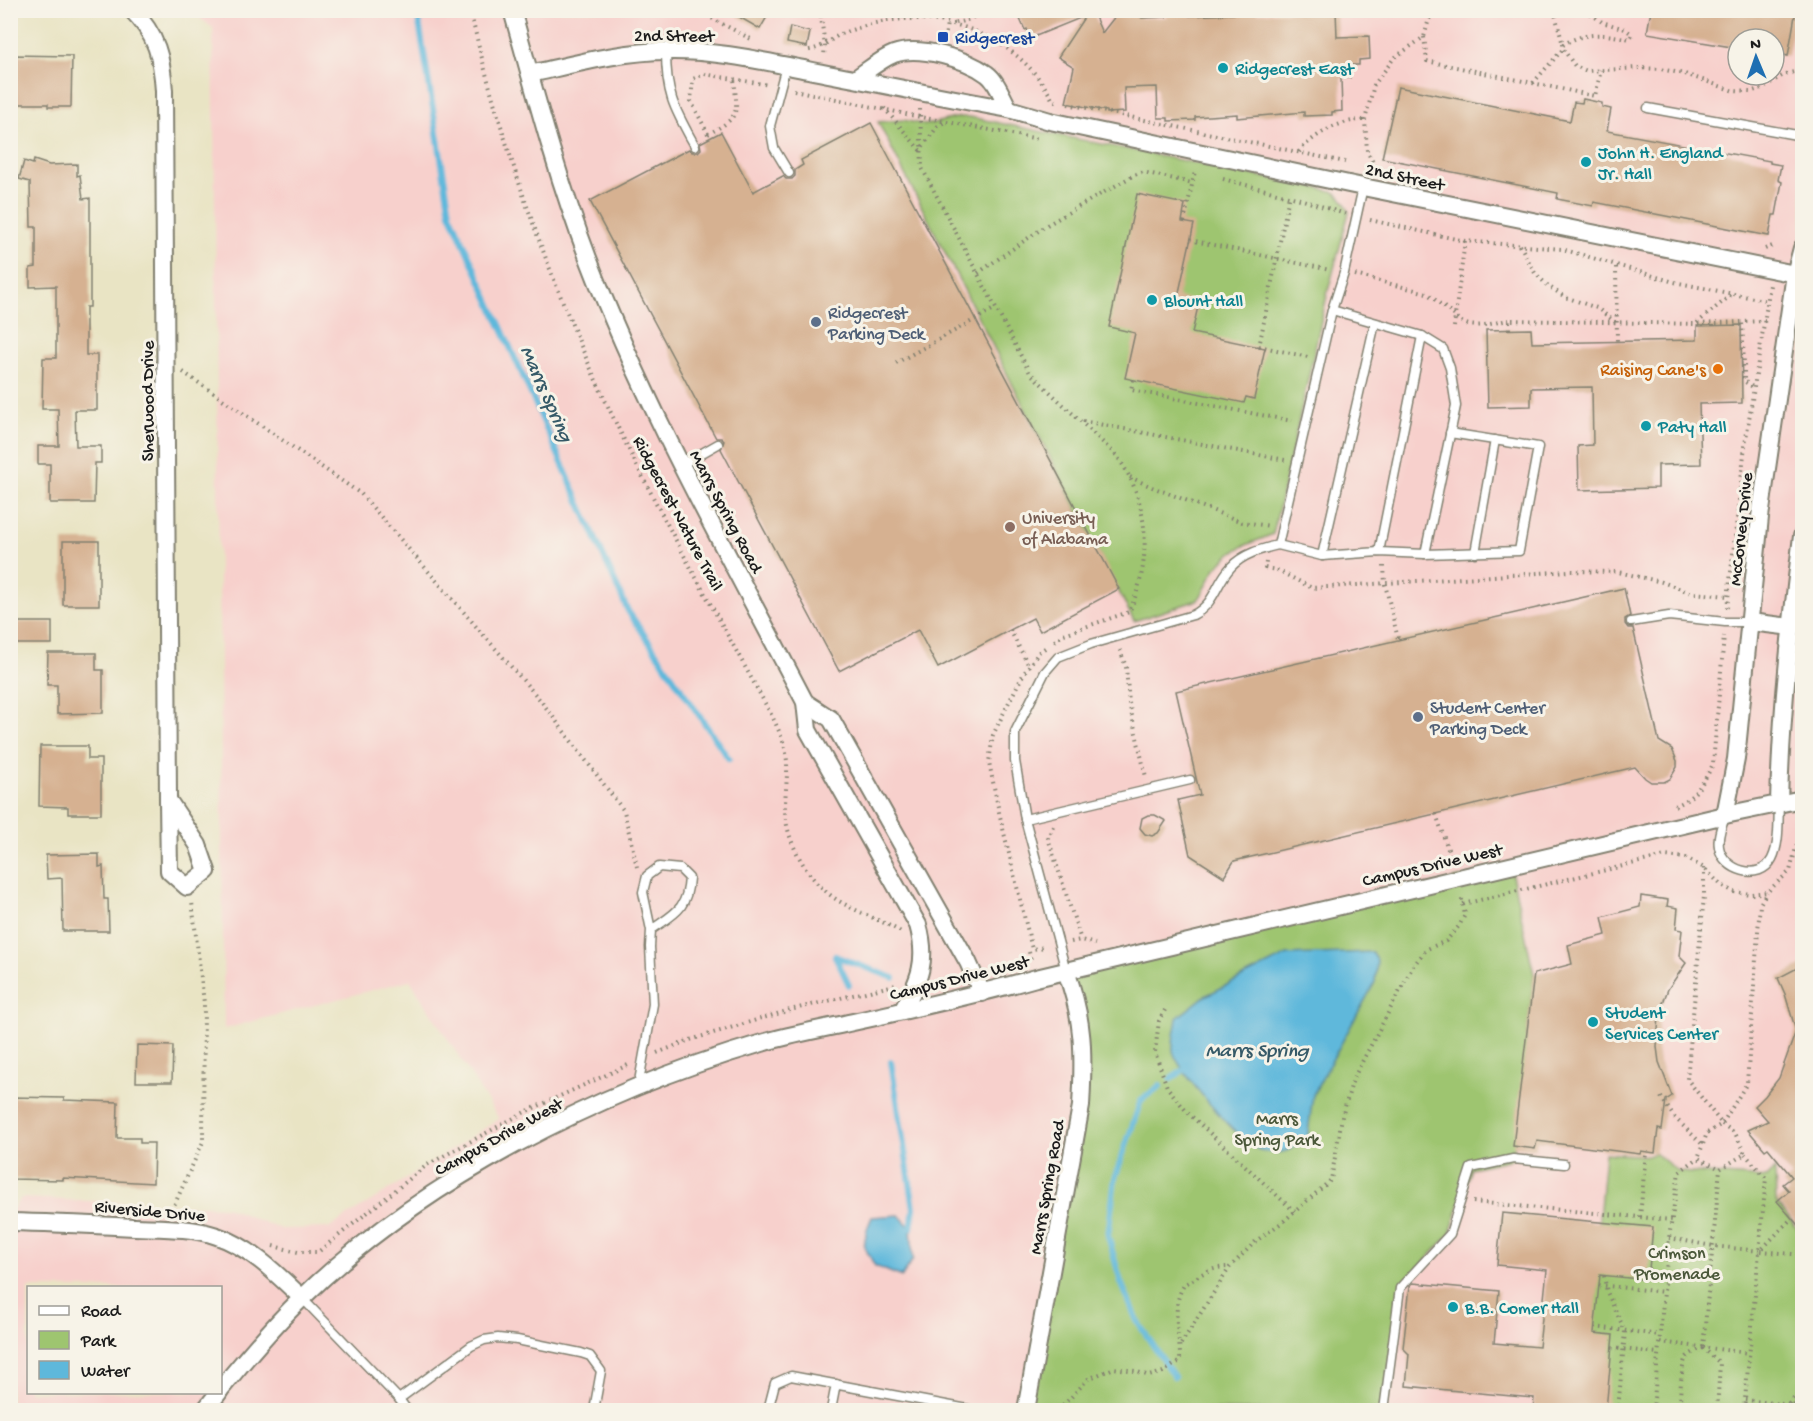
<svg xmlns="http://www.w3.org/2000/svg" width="1813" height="1421" font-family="'Gochi Hand',sans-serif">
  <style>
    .built { fill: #f7d0cc; fill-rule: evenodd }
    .green { fill: #9ec570; stroke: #5d7046; stroke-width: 1.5 }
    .water { fill: #5eb8db; stroke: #3d6a7c; stroke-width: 1.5 }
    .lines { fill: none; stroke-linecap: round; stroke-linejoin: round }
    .stream { stroke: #5eb8db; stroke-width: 6 }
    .building { fill: #d6b191 }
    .lane-casing { stroke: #828070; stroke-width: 11 }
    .street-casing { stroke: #828070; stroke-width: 20 }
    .path { stroke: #828070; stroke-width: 4; stroke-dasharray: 1.5 4.5; stroke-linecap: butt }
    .lane { stroke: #fff; stroke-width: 8 }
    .street { stroke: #fff; stroke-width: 16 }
    .transit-dot { fill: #1a4fb4; stroke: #f7f3e8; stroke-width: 2 }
    .culture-dot { fill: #0f9aa8; stroke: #f7f3e8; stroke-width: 2 }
    .service-dot { fill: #5c6f8a; stroke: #f7f3e8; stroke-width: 2 }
    .food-dot { fill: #e8710a; stroke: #f7f3e8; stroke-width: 2 }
    .education-dot { fill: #8d6e63; stroke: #f7f3e8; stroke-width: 2 }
    .labels { text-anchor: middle; stroke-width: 6; stroke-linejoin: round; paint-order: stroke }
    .street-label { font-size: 18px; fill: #1c1c1c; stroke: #f7f3e8 }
    .transit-label { font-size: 18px; fill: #164399; stroke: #f7f3e8; text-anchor: start }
    .culture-label { font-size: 18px; fill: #0d838f; stroke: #f7f3e8; text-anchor: start }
    .service-label { font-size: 18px; fill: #4e5e75; stroke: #f7f3e8; text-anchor: start }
    .food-label { font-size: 18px; fill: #c56008; stroke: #f7f3e8; text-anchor: end }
    .education-label { font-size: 18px; fill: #785e54; stroke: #f7f3e8; text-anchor: start }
    .park-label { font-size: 18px; fill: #4a5739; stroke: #f7f3e8 }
    .water-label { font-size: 20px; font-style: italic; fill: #365a68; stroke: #f7f3e8 }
  </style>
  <rect width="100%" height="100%" fill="#f7f3e8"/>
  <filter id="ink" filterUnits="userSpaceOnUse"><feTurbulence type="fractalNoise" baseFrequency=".0167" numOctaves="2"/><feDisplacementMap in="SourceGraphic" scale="12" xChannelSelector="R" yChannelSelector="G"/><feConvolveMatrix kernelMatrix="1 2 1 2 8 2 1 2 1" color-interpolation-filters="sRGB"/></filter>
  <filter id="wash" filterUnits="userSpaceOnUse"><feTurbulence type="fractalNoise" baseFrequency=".008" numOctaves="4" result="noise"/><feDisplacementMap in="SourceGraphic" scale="24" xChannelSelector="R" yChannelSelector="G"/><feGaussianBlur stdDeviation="1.35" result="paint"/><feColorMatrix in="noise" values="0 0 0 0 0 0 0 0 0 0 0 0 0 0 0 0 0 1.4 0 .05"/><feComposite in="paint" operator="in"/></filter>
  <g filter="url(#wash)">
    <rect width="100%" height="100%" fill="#e9e4c4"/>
    <path class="built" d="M190 11H1802V1410H11V1211L21 1198 226 1207 281 1229 329 1228 499 1119 410 980 224 1029 213 28ZM1738 39H1774V75H1738ZM28 1288H220V1392H28Z"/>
    <g class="green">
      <path d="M960 117H970L1332 191C1342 196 1345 202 1349 212L1328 291 1273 534C1251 544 1234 546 1217 567 1209 577 1206 590 1198 600L1134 621 878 122 904 120 925 125Z"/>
      <polygon points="1510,866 1534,974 1513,1159 1471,1168 1450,1234 1400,1288 1384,1410 1026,1410 1081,1105 1066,971"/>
      <polygon points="1605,1153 1647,1156 1655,1153 1679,1172 1766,1178 1775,1169 1776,1202 1802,1234 1802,1410 1582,1410"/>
    </g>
    <g class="water">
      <path d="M1372 952 1377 960 1375 982 1313 1095 1307 1140C1288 1151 1283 1156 1260 1150 1243 1146 1174 1067 1173 1050 1172 1040 1176 1028 1177 1018L1205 996 1287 955Z"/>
      <polygon points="899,1215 911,1228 913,1259 902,1277 875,1266 864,1246 867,1229 872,1217"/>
    </g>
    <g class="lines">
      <g class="stream">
        <polyline points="417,10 450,213 628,611 729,759"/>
        <polyline points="835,956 894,978"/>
        <polyline points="835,956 849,985"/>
        <polyline points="891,1062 914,1208 911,1228"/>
        <polyline points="1171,1079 1182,1071"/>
        <polyline points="1160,1086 1141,1100 1115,1178 1108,1236 1121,1282 1137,1321 1174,1377"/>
      </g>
    </g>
    <g id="blocks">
      <g class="building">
        <polygon points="727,10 771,10 760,29"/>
        <polygon points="1016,10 1097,10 1093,12 1102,33 1120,10 1130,10 1142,18 1166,17 1166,14 1189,12 1189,16 1234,14 1234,10 1257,10 1257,13 1336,10 1337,37 1369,36 1370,59 1359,60 1359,65 1350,65 1350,78 1341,78 1342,111 1332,112 1332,115 1304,116 1304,112 1237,118 1237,114 1195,117 1195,120 1168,121 1168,118 1158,118 1157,87 1124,88 1125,112 1107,113 1107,111 1066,103 1074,67 1058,57 1085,16 1031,38 1027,29 1025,30"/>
        <polygon points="1651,10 1796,10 1788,56 1774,53 1774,39 1738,39 1738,48 1647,33"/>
        <polygon points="790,27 810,32 807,47 787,43"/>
        <polygon points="10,55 72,56 71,107 48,107 48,104 10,104"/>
        <polygon points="1398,87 1570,121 1574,102 1582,103 1583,99 1602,103 1602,107 1611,109 1607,131 1770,161 1770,163 1781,165 1778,180 1782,182 1776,215 1773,215 1769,236 1594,202 1593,206 1557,199 1558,193 1382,158"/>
        <polygon points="871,123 1119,589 1040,631 1033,618 938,668 918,630 839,671 721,449 724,441 721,438 716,438 590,201 689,149 692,152 698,152 701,149 700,143 721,132 753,192 783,176 786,179 792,179 795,176 795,170 803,165 801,160"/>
        <polygon points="34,160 49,165 77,164 77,176 80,175 83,199 90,198 90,307 86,307 86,355 97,355 97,410 75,410 76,446 101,446 101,463 95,463 94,503 50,503 50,464 38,464 38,446 59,446 58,409 42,409 43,358 56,358 56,286 30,287 30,268 36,267 36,227 31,227 30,182 19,179 24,161 33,164"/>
        <polygon points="1137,194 1185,204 1182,222 1194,224 1178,297 1199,302 1192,333 1265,348 1254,399 1246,397 1244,403 1125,378 1135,333 1109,327"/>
        <polygon points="1741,325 1742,403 1699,404 1701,464 1658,465 1658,488 1579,490 1578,446 1593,445 1592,387 1531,388 1531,406 1488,407 1486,330 1531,329 1532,343 1697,340 1697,326"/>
        <rect x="63" y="541" width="36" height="64"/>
        <polygon points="1624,588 1630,616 1625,619 1625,624 1628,628 1633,628 1659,741 1672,749 1677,761 1677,767 1670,779 1664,782 1651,782 1645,778 1635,767 1234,861 1224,877 1190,855 1178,800 1200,795 1176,691"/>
        <rect x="10" y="622" width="42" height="22"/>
        <polygon points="48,653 96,653 96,670 103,670 103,713 57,714 57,685 47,685"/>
        <polygon points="40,746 88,746 88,759 101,759 101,814 68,814 68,807 39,806"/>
        <polygon points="1148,815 1155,815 1166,821 1158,833 1152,836 1145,834 1140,828 1142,818"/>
        <polygon points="99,854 99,867 103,866 104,899 108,899 109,931 63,931 62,878 47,879 46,855"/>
        <polygon points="1641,896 1668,900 1667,906 1678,908 1676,929 1682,930 1679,956 1686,963 1668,989 1659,1014 1657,1047 1659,1062 1672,1096 1666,1100 1662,1130 1658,1129 1655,1153 1641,1151 1640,1154 1537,1141 1535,1149 1513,1146 1534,974 1572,964 1568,945 1606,935 1602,917 1640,907"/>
        <polygon points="1803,965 1803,1231 1777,1201 1789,1191 1783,1184 1792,1177 1768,1148 1765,1150 1748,1130 1768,1121 1755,1106 1765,1096 1779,1078 1796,1031 1785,994 1778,978"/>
        <polygon points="137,1045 173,1046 172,1082 136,1082"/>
        <polygon points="10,1097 64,1098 64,1100 118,1102 117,1138 140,1138 140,1143 154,1143 153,1183 63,1178 63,1180 10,1179"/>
        <polygon points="1502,1213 1653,1227 1648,1280 1600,1275 1594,1333 1613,1335 1606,1410 1533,1410 1534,1398 1406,1386 1409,1354 1403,1348 1410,1286 1413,1283 1499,1291 1494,1343 1539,1347 1547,1270 1497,1265"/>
      </g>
    </g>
  </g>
  <g filter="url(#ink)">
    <use href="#blocks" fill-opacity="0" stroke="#828070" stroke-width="1.5"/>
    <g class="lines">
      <g class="lane-casing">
        <g id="lane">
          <path d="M666 51C666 95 674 108 695 146"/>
          <polyline points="786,66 770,126 774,148 789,173"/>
          <polyline points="1648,108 1802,136"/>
          <polyline points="1332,310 1422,336 1443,349 1450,368 1456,406 1425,554"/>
          <polyline points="681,465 718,444"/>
          <polyline points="1278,545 1322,556 1379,552 1425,554 1519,551 1538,447 1450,433"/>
          <polyline points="1379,552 1422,336"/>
          <polyline points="1475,553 1495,440"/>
          <polyline points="1322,556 1375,323"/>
          <polyline points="1631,622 1669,616 1725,622 1750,622"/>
          <path d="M1725 815C1722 825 1717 837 1719 847 1723 871 1760 882 1772 859 1780 843 1778 821 1779 803"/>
          <polyline points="1025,819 1190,780"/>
          <path d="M1066 971 1025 819 1015 761V732L1045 672 1058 657 1091 644 1193 615C1216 603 1215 584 1231 567 1243 554 1261 549 1278 545L1332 310 1344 273 1363 187"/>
          <path d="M638 1087 653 1004 650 947 651 930C675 913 687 910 689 878L680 869 659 867 647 876 643 892 651 930"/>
          <polyline points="302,1298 399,1399 407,1410"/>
          <polyline points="399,1399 471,1346 484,1340 498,1338 517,1340 581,1353 590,1356 601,1371 594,1410"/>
          <polyline points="768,1410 775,1383 791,1376 973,1410"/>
          <polyline points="831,1410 836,1384"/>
          <polyline points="1384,1410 1400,1288 1450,1234 1471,1168 1513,1159 1564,1164"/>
        </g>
      </g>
      <g class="street-casing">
        <g id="street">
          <path d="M132 10C157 35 162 58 164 91L168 800"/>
          <path d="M512 10C535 93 557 177 588 258 647 412 729 556 805 702L808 730 918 925C928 960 920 980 902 1011"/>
          <path d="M530 74C575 64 622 51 668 51 716 50 762 61 808 70 875 83 942 97 1009 109 1003 99 997 81 987 74 967 59 919 45 894 54 881 59 867 71 855 79"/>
          <polyline points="1009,109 1050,121 1363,187 1795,274"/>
          <polyline points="1750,622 1791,627"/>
          <polyline points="805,702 831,719 968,962 982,993"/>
          <polygon points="168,800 198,845 207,871 187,887 169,871"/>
          <path d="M1779 803C1781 714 1791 625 1802 536"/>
          <polyline points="1725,815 1736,759 1760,517 1795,274 1802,248"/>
          <path d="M10 1222C52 1223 93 1225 135 1227 162 1228 191 1227 217 1236 250 1247 277 1274 302 1298"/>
          <path d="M220 1390C246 1358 272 1327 301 1299 423 1179 599 1091 762 1043 789 1035 817 1030 844 1024 908 1010 973 996 1036 978L1725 815 1802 799"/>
          <polyline points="205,1410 219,1392"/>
          <path d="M1026 1410 1081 1106C1084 1054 1084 1020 1066 971"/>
        </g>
      </g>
      <g class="path">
        <path d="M470 10C496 121 532 229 576 334 631 467 705 592 773 718 778 729 784 741 786 753 789 772 785 790 785 808 785 842 810 884 839 901 859 913 881 920 901 932"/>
        <polyline points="696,10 751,39"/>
        <polyline points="820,10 825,46 824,55"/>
        <polyline points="895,10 903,14 904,19"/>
        <polyline points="928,10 942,20"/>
        <polyline points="1554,10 1563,45"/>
        <path d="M1586 10 1602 22 1625 29 1632 34 1630 39C1606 34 1584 31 1563 45V49L1575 66 1587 71 1638 68 1660 69 1685 74 1734 91 1750 92 1762 88 1785 74 1798 71 1802 73"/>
        <polyline points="1133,13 1135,10"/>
        <path d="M955 23C965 21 974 19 981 10"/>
        <polyline points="1424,37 1427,61 1595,96 1601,70"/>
        <polyline points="945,39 947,22"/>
        <path d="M809 50C821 48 827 43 837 36 846 31 858 28 868 25 937 5 1020 35 1053 101L1057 102"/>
        <polyline points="1533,83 1563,49"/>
        <polyline points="794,90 920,117 1039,139"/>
        <polyline points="1068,104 1345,162"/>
        <polyline points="884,108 920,150 938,126 946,122"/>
        <path d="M920 109 922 168 1030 373 1116 455C1150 500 1153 561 1129 612L1064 634 1053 642"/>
        <polyline points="708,134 691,101 693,79 704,74 769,85"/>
        <path d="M708 134C742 116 737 113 734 78"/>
        <path d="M1299 152C1314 134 1342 119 1365 120"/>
        <polyline points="1378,172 1367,151 1365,120 1374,85 1394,58 1424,37 1429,19 1437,10"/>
        <polyline points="1223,179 1300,199 1345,214"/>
        <polyline points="1370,220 1465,241 1562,249 1674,282 1768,301"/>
        <polyline points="1184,222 1195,171"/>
        <polyline points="1190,240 1330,270"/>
        <path d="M1465 241 1455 316C1469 333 1490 323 1509 320"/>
        <polyline points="1520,245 1535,273 1548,286 1565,297 1597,308 1615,322"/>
        <polyline points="1765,249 1775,245"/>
        <polyline points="1616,267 1617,341"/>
        <polyline points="978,273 1047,225 1134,175 1143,172 1192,183"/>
        <polyline points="1355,275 1427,293 1455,316 1454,327"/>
        <polyline points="1697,323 1731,295"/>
        <polyline points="1509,329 1509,320 1696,324 1765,321"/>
        <polyline points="1259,346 1308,357"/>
        <polyline points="1259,347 1289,196"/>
        <polyline points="896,363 996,308"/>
        <polyline points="1741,364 1744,364 1742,322"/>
        <polyline points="1744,365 1744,381 1754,388"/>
        <polyline points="183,372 361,494 541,701 624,811 637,867"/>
        <polyline points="1133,380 1131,390 1292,421"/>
        <polyline points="1083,421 1285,460"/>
        <polyline points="1130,477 1152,487 1242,522 1270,526"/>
        <polyline points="1266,562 1265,568 1277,570 1312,588 1569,571 1618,572 1662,582 1692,593 1728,596"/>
        <polyline points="1384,566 1385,584 1398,639"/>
        <polyline points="1727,608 1745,445 1770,285"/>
        <polyline points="1010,630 1029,666"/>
        <polyline points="1045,648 1039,652 1024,673 1009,702 993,735 989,762 999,812 1032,949 1046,947"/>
        <polyline points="1120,650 1126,667 1129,703 1146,777"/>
        <path d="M1675 806C1694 799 1704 782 1713 764L1724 636"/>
        <polyline points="1436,814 1452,861"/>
        <polyline points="1053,826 1048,838 1081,940"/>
        <polyline points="1704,868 1704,896 1687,1079 1722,1124 1747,1083 1760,904 1767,892"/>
        <polyline points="1463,904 1665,856 1686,858 1704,868 1720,884 1734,892 1751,894 1767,892 1790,871 1797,844 1802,837"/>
        <polyline points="1071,942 1081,940 1095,944"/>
        <polyline points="1029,952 1031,960"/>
        <polyline points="1165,1010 1159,1021 1155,1052 1167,1087 1187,1112 1295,1212"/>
        <polyline points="657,1053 690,1040 790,1010 895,985"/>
        <polyline points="1661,1097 1674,1117 1703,1145"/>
        <polygon points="1722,1124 1735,1133 1745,1154 1720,1169 1698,1158 1707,1133"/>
        <polyline points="1473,1202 1672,1220"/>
        <polyline points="172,1210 203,1142 204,1003 192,902"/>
        <polyline points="1640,1217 1646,1152"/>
        <polyline points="1669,1238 1713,1246 1760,1251 1792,1218"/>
        <polyline points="273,1246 298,1252 318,1252 427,1165 525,1112 628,1065"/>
        <polyline points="1761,1251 1802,1255"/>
        <polyline points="1604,1276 1607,1292 1625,1331 1618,1410"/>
        <polyline points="1599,1285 1664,1292"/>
        <polyline points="1595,1327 1660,1335"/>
        <polyline points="1660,1342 1749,1353"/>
        <polyline points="1181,1344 1230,1267 1256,1241 1284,1221 1331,1180 1342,1117 1353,1079 1413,966 1427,949 1446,941 1459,926 1465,915 1461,895"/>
        <polyline points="1703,1347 1720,1169"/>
        <polyline points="1612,1348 1658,1353"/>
        <polyline points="1703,1348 1720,1363 1717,1410"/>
        <polyline points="1745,1400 1802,1406"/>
        <polyline points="1789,1404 1802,1388"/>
        <path d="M1059 1410 1088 1379 1114 1368 1135 1371 1149 1376 1163 1372 1180 1361C1181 1338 1170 1309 1183 1287 1185 1283 1191 1281 1194 1279 1205 1271 1216 1267 1229 1267"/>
        <polyline points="1653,1410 1669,1238 1679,1172 1698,1158"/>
        <path d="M1681 1410C1679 1402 1681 1365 1686 1358 1690 1353 1697 1351 1702 1348"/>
        <polyline points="1744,1410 1766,1178 1745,1154"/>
      </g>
      <use href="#lane" class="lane"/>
      <use href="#street" class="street"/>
    </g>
  </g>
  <rect class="transit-dot" x="937" y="31" width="12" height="12" rx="3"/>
  <g class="culture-dot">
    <circle cx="1223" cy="68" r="6"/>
    <circle cx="1586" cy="162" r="6"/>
    <circle cx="1152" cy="300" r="6"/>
    <circle cx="1646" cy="426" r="6"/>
    <circle cx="1593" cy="1022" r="6"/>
    <circle cx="1453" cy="1307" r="6"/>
  </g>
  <g class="service-dot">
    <circle cx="816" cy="322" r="6"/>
    <circle cx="1418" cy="717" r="6"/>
  </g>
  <circle class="food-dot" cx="1718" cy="369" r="6"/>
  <circle class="education-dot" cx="1010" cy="527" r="6"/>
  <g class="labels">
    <g class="street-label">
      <text x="674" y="41">2nd Street</text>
      <text transform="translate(1405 176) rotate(12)" y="6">2nd Street</text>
      <text transform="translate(147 401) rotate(-90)" y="6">Sherwood Drive</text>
      <text transform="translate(727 511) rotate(62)" y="6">Marrs Spring Road</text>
      <text transform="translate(679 513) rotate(62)" y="6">Ridgecrest Nature Trail</text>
      <text transform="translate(1740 529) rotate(-84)" y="6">McCorvey Drive</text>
      <text transform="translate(1432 864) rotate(-13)" y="6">Campus Drive West</text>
      <text transform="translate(959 977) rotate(-14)" y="6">Campus Drive West</text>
      <text transform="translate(498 1136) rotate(-29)" y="6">Campus Drive West</text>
      <text transform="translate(1046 1187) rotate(-80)" y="6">Marrs Spring Road</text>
      <text transform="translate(150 1210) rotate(5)" y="6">Riverside Drive</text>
    </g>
    <g class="transit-label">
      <text x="955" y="43">Ridgecrest</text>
    </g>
    <g class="culture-label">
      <text x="1235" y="74">Ridgecrest East</text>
      <text x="1598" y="158">John H. England<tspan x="1598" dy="21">Jr. Hall</tspan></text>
      <text x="1164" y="306">Blount Hall</text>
      <text x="1658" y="432">Paty Hall</text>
      <text x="1605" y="1018">Student<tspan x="1605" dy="21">Services Center</tspan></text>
      <text x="1465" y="1313">B.B. Comer Hall</text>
    </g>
    <g class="service-label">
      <text x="828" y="318">Ridgecrest<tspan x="828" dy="21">Parking Deck</tspan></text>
      <text x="1430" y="713">Student Center<tspan x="1430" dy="21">Parking Deck</tspan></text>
    </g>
    <g class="food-label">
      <text x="1706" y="375">Raising Cane's</text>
    </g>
    <g class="education-label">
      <text x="1022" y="523">University<tspan x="1022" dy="21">of Alabama</tspan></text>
    </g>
    <g class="park-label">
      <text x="1277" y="1124">Marrs<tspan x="1277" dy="21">Spring Park</tspan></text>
      <text x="1677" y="1258">Crimson<tspan x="1677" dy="21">Promenade</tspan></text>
    </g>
    <g class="water-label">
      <text transform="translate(548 393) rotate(66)" y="7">Marrs Spring</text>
      <text x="1257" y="1056">Marrs Spring</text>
    </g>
  </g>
  <rect width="1813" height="1421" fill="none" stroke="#f7f3e8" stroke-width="36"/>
  <rect x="27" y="1286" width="195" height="108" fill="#f7f3e8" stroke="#9f9d96" stroke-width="1.5"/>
  <rect x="39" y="1306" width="30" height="9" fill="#ffffff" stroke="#9f9d96" stroke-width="1.5"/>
  <text x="81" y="1316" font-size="18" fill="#1c1c1c">Road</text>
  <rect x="39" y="1331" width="30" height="18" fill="#9ec570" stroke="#9f9d96" stroke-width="1.5"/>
  <text x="81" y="1346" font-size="18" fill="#1c1c1c">Park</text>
  <rect x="39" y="1361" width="30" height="18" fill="#5eb8db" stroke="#9f9d96" stroke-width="1.5"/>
  <text x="81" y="1376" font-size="18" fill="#1c1c1c">Water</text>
  <g transform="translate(1756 57) rotate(358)"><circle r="28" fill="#f7f3e8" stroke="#9f9d96" stroke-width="1.5"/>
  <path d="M0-4.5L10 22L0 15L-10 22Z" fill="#1f6fb2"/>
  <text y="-9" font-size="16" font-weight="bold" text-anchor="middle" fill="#1c1c1c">N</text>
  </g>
</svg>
